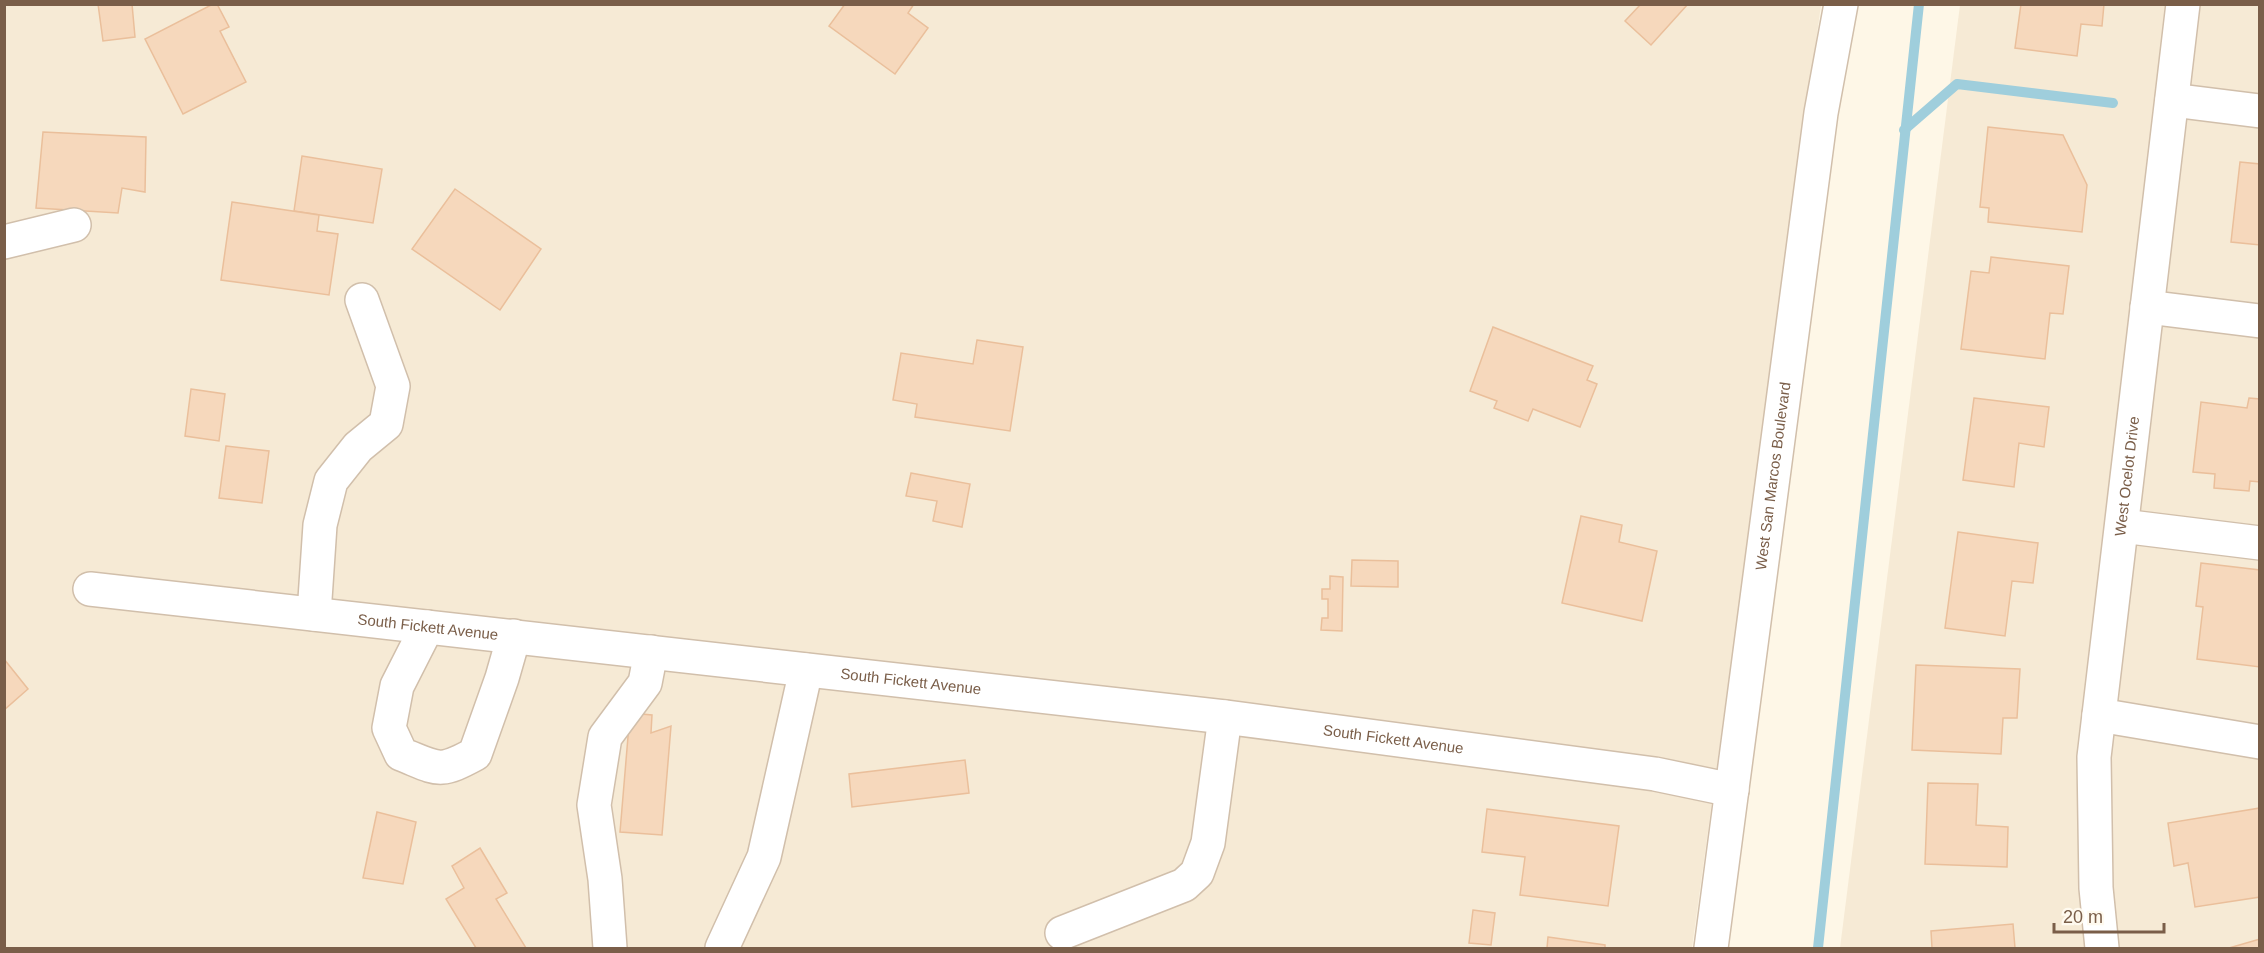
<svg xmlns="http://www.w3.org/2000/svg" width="2264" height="953" font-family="Helvetica,sans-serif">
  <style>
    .residential { fill: #f6ead5 }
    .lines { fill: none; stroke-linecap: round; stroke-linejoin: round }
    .stream { stroke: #9fcedc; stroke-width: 10 }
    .building { fill: #f6d8bc; stroke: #eabf9b; stroke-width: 1.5 }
    .minor-casing { stroke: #d1bfab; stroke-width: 36 }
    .minor { stroke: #fff; stroke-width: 33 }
    .labels { text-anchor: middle; stroke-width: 5; stroke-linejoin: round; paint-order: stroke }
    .street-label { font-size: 15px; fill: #7a5e49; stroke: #fffaef }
  </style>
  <rect width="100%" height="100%" fill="#fef7e7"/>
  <g class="residential">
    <polygon points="5,5 1821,5 1692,948 5,948"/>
    <polygon points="1960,5 2259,5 2259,948 1840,948"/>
  </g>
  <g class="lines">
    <g class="stream">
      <polyline points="1904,130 1957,84 2113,103"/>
      <polyline points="1818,948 1919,4"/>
    </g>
  </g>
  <g class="building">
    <polygon points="98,4 132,4 135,37 103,41"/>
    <polygon points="213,4 217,4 229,27 220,31 246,82 183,114 145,39"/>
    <polygon points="845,4 914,4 908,13 928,28 895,74 829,26"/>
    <polygon points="1641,4 1688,4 1651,45 1625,21"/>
    <polygon points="2021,4 2104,4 2102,26 2081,24 2077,56 2015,48"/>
    <polygon points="1988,127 2063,135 2087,185 2082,232 1988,222 1989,208 1980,207"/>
    <polygon points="43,132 146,137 145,192 122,188 118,213 36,208"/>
    <polygon points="302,156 382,169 373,223 294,211"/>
    <polygon points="2240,162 2260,164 2260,245 2231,242"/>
    <polygon points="455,189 541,249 500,310 412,249"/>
    <polygon points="232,202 319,215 317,231 338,234 329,295 221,280"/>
    <polygon points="1991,257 2069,266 2063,314 2050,313 2045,359 1961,349 1971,271 1989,273"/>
    <polygon points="1493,327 1593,366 1587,380 1597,384 1580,427 1533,409 1528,421 1494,408 1497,401 1470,391"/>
    <polygon points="977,340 1023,347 1010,431 915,417 917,404 893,400 901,353 973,364"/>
    <polygon points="191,389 225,394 219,441 185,436"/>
    <polygon points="1974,398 2049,407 2044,447 2019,443 2014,487 1963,480"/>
    <polygon points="2249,398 2260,399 2260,482 2250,481 2249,491 2214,488 2215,474 2193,472 2201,402 2247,408"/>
    <polygon points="226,446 269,451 262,503 219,498"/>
    <polygon points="911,473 970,484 962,527 933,521 937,501 906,496"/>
    <polygon points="1581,516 1622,525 1619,542 1657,551 1642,621 1562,603"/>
    <polygon points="1958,532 2038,543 2033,583 2012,581 2005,636 1945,628"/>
    <polygon points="1352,560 1398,561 1398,587 1351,586"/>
    <polygon points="2201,563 2260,570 2260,667 2197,659 2203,607 2196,606"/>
    <polygon points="1330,576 1343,577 1342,631 1321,630 1322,618 1328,618 1328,599 1322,599 1322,589 1330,589"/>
    <polygon points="4,659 28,689 4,710"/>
    <polygon points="1916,665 2020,669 2017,718 2003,718 2001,754 1912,750"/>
    <polygon points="630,713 652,715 651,733 671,726 662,835 620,832"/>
    <polygon points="965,760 969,793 852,807 849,774"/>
    <polygon points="1928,783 1978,784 1976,825 2008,827 2007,867 1925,864"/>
    <polygon points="2260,808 2260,897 2195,907 2188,863 2174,866 2168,823"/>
    <polygon points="1487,809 1619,826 1608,906 1520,895 1525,857 1482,852"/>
    <polygon points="377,812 416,822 403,884 363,878"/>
    <polygon points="480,848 507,893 496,899 526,948 476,948 446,899 464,888 452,866"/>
    <polygon points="1473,910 1495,913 1491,945 1469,943"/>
    <polygon points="2013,924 2015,948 1932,948 1931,931"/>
    <polygon points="1548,937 1605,945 1605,948 1547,948"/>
    <polygon points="2260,939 2260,948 2229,948"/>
  </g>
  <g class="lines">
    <g class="minor-casing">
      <g id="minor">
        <polyline points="2172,100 2260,111"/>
        <polyline points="4,242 74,225"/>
        <polyline points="2147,307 2260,321"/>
        <polyline points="2122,526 2260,543"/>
        <path id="s1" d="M90 589 1225 717 1655 774 1732 790"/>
        <polyline points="314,614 320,525 331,481 358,447 386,424 393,386 362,300"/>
        <path d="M427 627 397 686 389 728 401 754C439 769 438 774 475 754L502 678 514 636"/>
        <polyline points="2099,715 2260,742"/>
        <polyline points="1062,933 1184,885 1197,873 1208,843 1225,717"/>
        <polyline points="610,948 605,879 594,805 605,737 645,683 651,652"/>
        <polyline points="722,948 764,857 806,670"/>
        <path id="s2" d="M1711 948 1821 113 1841 4"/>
        <path id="s3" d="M2102 948 2096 888 2094 757 2183 4"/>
      </g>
    </g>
    <use href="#minor" class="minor"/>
  </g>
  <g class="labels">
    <g class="street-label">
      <text dy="5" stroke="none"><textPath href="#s2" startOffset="476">West San Marcos Boulevard</textPath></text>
      <text dy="5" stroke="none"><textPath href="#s3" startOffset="474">West Ocelot Drive</textPath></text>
      <text dy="5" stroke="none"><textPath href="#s1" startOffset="340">South Fickett Avenue</textPath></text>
      <text dy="5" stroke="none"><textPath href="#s1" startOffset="826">South Fickett Avenue</textPath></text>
      <text dy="5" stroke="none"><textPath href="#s1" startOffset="1312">South Fickett Avenue</textPath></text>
    </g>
  </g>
  <rect width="2264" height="953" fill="none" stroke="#7a5e49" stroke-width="12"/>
  <path d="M2054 923v9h110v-9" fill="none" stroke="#7a5e49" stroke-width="3"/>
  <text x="2063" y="923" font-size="18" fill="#7a5e49" stroke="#fffaef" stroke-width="4.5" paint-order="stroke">20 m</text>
</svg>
